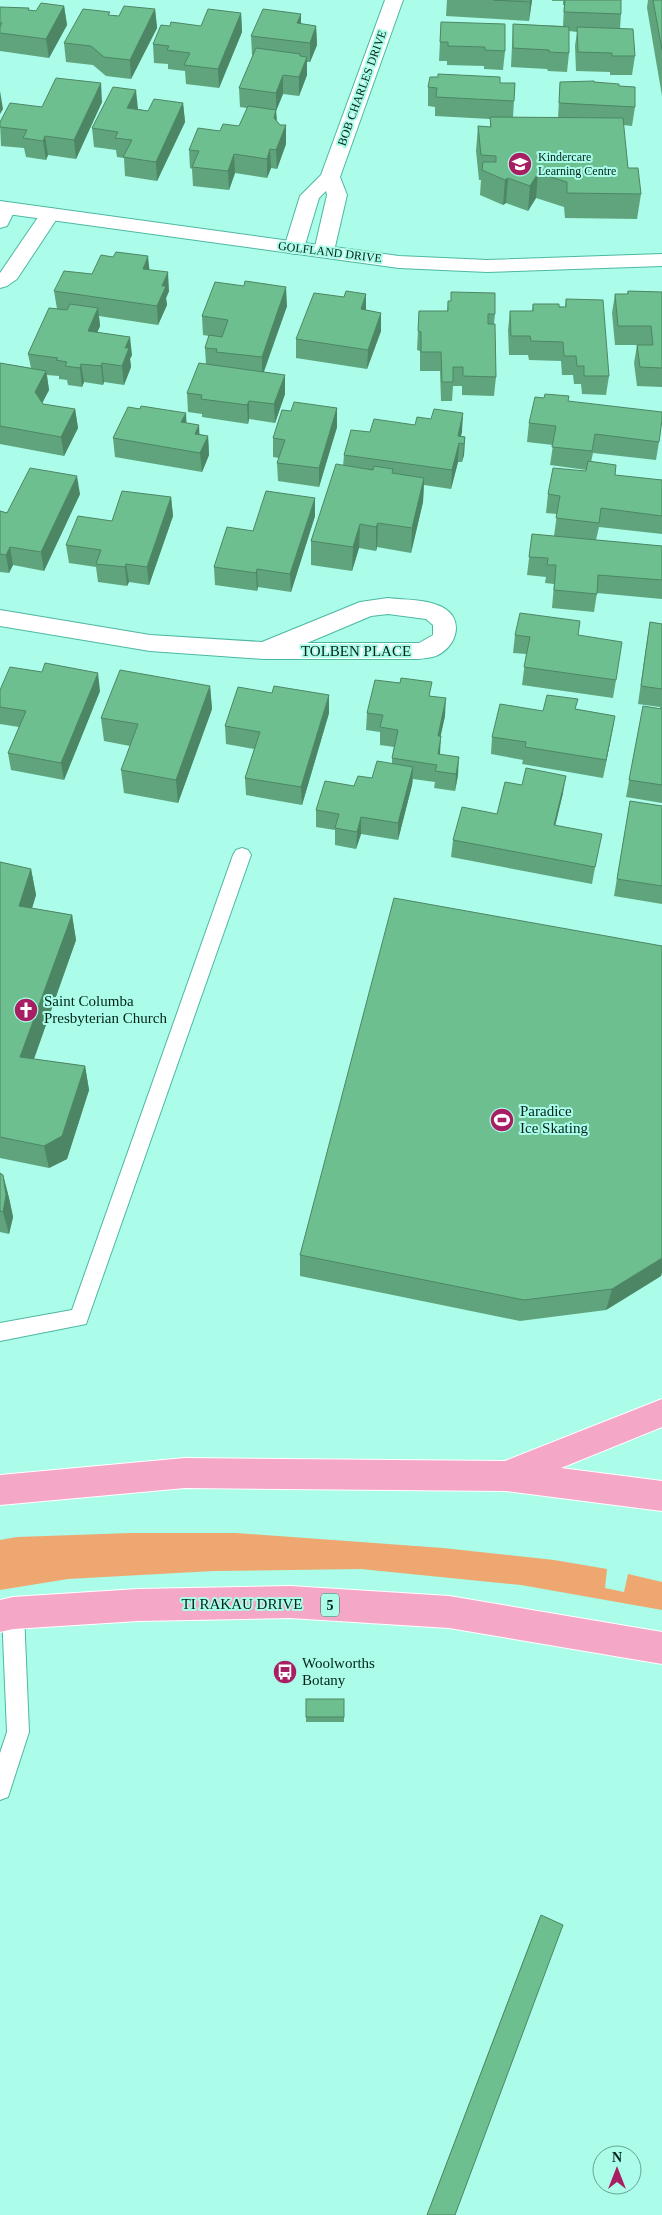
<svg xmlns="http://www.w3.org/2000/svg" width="662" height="2215" font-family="'Times New Roman',serif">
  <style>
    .green { fill: #efa771 }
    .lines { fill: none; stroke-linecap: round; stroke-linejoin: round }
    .service-casing { stroke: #4cb8a2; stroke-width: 2 }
    .minor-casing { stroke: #4cb8a2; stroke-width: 2 }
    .tertiary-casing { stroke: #4cb8a2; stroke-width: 2 }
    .primary-casing { stroke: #fff; stroke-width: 2 }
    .service { fill: #fff; fill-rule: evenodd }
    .minor { fill: #fff; fill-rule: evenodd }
    .tertiary { fill: #fff; fill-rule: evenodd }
    .primary { fill: #f5a7c7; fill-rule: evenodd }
    .wall { fill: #5fa47c }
    .shaded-wall { fill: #4d8665 }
    .building { fill: #6ebf90; stroke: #4d8665 }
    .labels { text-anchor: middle; stroke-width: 4; stroke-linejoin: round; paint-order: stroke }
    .far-street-label { font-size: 12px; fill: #00231c; stroke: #abfce8 }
    .far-poi-label { font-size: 12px; fill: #00231c; stroke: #abfce8; text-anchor: start }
    .shield { fill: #abfce8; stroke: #336459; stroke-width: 1 }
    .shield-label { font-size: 14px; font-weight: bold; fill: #00231c }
    .street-label { font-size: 15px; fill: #00231c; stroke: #abfce8 }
    .poi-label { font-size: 15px; fill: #00231c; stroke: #abfce8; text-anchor: start }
  </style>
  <rect width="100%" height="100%" fill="#abfce8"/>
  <polygon class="green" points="131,1533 236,1533 443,1548 554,1560 607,1569 605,1588 624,1592 628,1574 662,1582 662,1610 521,1585 361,1569 213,1571 68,1579 0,1590 0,1540 17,1537"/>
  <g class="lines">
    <g class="service-casing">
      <g id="service">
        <polygon points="242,848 248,850 251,855 86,1324 0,1341 0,1323 72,1310 233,855 236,850"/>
        <polygon points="13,1602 21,1605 24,1613 29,1732 8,1797 0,1800 0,1753 7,1732 2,1613 5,1605"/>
      </g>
    </g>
    <g class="minor-casing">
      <g id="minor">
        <polygon points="385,0 403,0 340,177 347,195 334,251 331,255 324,257 317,255 314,251 327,195 326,191 319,198 304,248 301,252 294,254 287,252 284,248 300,196 321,175"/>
        <polygon points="6,202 13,204 16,208 7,226 0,228 0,204"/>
        <polygon points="50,208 57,210 60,214 17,279 7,286 0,288 0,273 43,210"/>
        <path d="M388 598C405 600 427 599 442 607 464 618 458 645 438 655 432 658 425 658 419 659H264L150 651 0 626V610L150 635 262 642 360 602ZM388 614 426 619 433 625V635L419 643H307L371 616Z"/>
      </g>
    </g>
    <g class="tertiary-casing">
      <polygon id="tertiary" points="0,201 399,256 487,260 662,254 662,266 487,272 399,268 0,213"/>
    </g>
    <g class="primary-casing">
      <g id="primary">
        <polygon points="662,1399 662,1427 561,1468 662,1481 662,1511 506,1491 185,1488 0,1505 0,1475 185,1458 505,1461"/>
        <polygon points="290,1586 449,1596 662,1632 662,1664 449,1628 290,1618 138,1621 13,1629 0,1632 0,1600 13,1597 138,1589"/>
      </g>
    </g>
    <use href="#service" class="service"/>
    <use href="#minor" class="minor"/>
    <use href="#tertiary" class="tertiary"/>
    <use href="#primary" class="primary"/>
  </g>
  <g class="wall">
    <polygon points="447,0 532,0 529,21 446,16"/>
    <polygon points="552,0 621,0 621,14 620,29 635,56 632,75 610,75 610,72 576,71 575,46 577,32 569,31 569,53 567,72 548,71 547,69 511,67 513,24 563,26 564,5 563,5 563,1 552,1"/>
    <polygon points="648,0 662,0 662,96 647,8"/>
    <polygon points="64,6 67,25 49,58 0,51 0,7 36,11"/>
    <polygon points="155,9 157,28 131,79 106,76 93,65 66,62 64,43 119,16"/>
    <polygon points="241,13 242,32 219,88 186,84 185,71 168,69 168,64 154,63 153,44 170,26 201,26"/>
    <polygon points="301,14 301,24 316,26 317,45 310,62 307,62 307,75 299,96 283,94 276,111 277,121 280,125 286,125 286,144 277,169 271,168 267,178 235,173 229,190 193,186 192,169 190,168 189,150 220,131 239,126 247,108 240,107 239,88 253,55 252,55 251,36"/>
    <polygon points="441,22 505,51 503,70 484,69 484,66 447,65 447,61 439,61"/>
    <polygon points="560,82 594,82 619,86 635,107 632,126 623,125 628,168 641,194 637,219 565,218 564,207 536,198 528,211 506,203 503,205 480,195 481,180 479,180 476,151 478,126 490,127 490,119 435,116 435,107 428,106 428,87 500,83 515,83 513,117 558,118"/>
    <polygon points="102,102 76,159 48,155 46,160 26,157 24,148 1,146 0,122 42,107"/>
    <polygon points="183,103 185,122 157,181 125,176 124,158 117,157 116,150 94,147 92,128 138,109 148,111"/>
    <polygon points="149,270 169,291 166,298 167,305 158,325 99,316 100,326 97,332 132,355 130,359 131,367 124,385 104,382 103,385 84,382 82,387 68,385 67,380 59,379 59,376 47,375 49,390 42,403 43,404 75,409 78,428 64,456 0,444 0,363 31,368 28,354 57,309 54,291 92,274"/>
    <polygon points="628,291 662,292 662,387 637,386 634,363 637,345 615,345 612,313 615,294 627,294"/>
    <polygon points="451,292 495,314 494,324 496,377 494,396 462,395 462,386 453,386 452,401 441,401 440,371 420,371 420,351 417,350 419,311 447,311 448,301 451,301"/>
    <polygon points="566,299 609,376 606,395 582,394 581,384 574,384 573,375 562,375 561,361 529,360 528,355 509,355 508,330 510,311 532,311 533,304 565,307"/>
    <polygon points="287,306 264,372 285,375 285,394 275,423 249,419 248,424 202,417 202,414 188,412 187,393 206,364 205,348 209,336 203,335 202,316"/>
    <polygon points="366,310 381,313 381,331 367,369 296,358 296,339"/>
    <polygon points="544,398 568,401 659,442 656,460 593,453 591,462 615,475 662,480 662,534 599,527 596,540 662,546 662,599 597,593 594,612 552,608 554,584 545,583 546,577 527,575 532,534 554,536 557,514 546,513 548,494 586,471 587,470 550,465 553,445 527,442 529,423"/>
    <polygon points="337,408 337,427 319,487 278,481 277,463 279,458 273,457 273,438 291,411"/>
    <polygon points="463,413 461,436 465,437 464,455 462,462 458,462 451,489 424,485 423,502 411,553 377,547 376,551 359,548 352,571 311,565 311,541 343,466 344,455 370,432 415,425 431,419"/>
    <polygon points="186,423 199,434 208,436 209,455 202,472 115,457 113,438"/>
    <polygon points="80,494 44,571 13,565 9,573 0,572 0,511 7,513"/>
    <polygon points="171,497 173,516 149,585 129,582 127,586 98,582 96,567 69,563 66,545 112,521"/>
    <polygon points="315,516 291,592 258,587 257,591 215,585 214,567 253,531"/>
    <polygon points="650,622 662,624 662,803 626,797 643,706 660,709 660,707 638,704 647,640"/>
    <polygon points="515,635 578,635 616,680 613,698 522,685 526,654 513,653"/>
    <polygon points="210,686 212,709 178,803 124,793 121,770 130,746 104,741 101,718"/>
    <polygon points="0,690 100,691 64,780 11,770 8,753 19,727 0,724"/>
    <polygon points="431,696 445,716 440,736 440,755 458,775 455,791 434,788 435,782 413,779 412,785 398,840 361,834 356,849 335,845 335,830 316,827 316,810 354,786 372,778 392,764 392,758 394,747 380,745 380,732 366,730 367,713"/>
    <polygon points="576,709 615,716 603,778 522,764 523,760 491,754 492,737 543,711"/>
    <polygon points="329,713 302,805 246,795 245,778 254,749 226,744 225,726"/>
    <polygon points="563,793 555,826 598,851 592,884 451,857 453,840 497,814"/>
    <polygon points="630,801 662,806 662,904 614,896"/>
    <polygon points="0,862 31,869 36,895 32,908 72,915 76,940 34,1059 85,1066 89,1090 67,1159 49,1168 0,1158"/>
    <polygon points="0,1173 3,1175 9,1198 13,1217 9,1234 0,1232"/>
    <polygon points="300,1255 661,1276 606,1310 520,1321 300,1276"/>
    <rect x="306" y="1699" width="38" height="23"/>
    <polygon points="541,1915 455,2215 427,2215 539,1919"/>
  </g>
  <g class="shaded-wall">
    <polygon points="531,0 532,0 529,21 530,2"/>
    <polygon points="64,6 67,25 49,58 46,39"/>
    <polygon points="155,9 157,28 131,79 130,60"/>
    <polygon points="241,13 242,32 219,88 218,69"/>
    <polygon points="301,14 301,33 297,42 297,23"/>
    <polygon points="316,26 317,45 310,62 310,43"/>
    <polygon points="307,57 307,75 299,96 299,77"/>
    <polygon points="283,75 283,94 276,111 276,93"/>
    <polygon points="101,83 102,102 76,159 74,140"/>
    <polygon points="136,90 138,109 129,127 127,108"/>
    <polygon points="0,91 3,109 0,114"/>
    <polygon points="183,103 185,122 157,181 156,162"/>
    <polygon points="276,110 277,129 274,118"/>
    <polygon points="286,125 286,144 277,169 276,150"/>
    <polygon points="45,136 48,155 46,160 43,141"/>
    <polygon points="270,149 271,168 267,178 267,159"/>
    <polygon points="234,154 235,173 229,190 228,171"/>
    <polygon points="538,173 536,198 528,211 530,186"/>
    <polygon points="508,178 506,203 503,205 505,180"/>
    <polygon points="148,256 150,275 143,269"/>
    <polygon points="168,272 169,291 166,298 167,305 158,325 157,306 162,286"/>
    <polygon points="286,287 287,306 262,376 262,357"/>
    <polygon points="366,294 366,313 361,309"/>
    <polygon points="98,308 100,326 90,350 88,331"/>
    <polygon points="381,313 381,331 367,369 368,350"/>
    <polygon points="130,337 132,355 130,359 131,367 124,385 122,366 125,348"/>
    <polygon points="102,363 104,382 103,385 101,366"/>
    <polygon points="81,364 84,382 82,387 80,368"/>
    <polygon points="46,371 49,390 38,411 35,392"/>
    <polygon points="285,375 285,394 275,423 274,404"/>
    <polygon points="249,401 249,419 248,424 247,405"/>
    <polygon points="337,408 337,427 319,487 319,468"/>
    <polygon points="75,409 78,428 64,456 61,437"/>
    <polygon points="186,413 187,432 181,422"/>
    <polygon points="463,413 462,432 459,444 458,462 451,489 452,470 458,436"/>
    <polygon points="199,425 200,444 195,434"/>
    <polygon points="208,436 209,455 202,472 200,453"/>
    <polygon points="465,437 464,455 462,462 464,444"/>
    <polygon points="77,476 80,494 44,571 41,552"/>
    <polygon points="424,478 423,502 411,553 412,528"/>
    <polygon points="171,497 173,516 149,585 147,567"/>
    <polygon points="315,498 315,516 291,592 290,574"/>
    <polygon points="378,523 377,547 376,551 376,527"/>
    <polygon points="360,524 359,548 352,571 353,547"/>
    <polygon points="10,547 13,565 9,573 6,555"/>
    <polygon points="126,564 129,582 127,586 125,567"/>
    <polygon points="257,569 258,587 257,591 256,573"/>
    <polygon points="98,673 100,691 64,780 61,763"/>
    <polygon points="210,686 212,709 178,803 176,780"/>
    <polygon points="329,695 329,713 302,805 301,787"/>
    <polygon points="446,698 445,716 437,753 438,736"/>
    <polygon points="615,716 612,733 603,778 606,760"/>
    <polygon points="441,736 440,754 436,772 438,754"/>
    <polygon points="459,757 458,775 455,791 456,774"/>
    <polygon points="413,767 412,785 398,840 398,823"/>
    <polygon points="566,776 563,793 551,843 554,825"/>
    <polygon points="361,817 361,834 356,849 357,832"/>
    <polygon points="31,869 36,895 25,931 19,906"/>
    <polygon points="72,915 76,940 26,1081 20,1057"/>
    <polygon points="85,1066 89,1090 67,1159 49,1168 44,1146"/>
    <polygon points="3,1175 9,1198 13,1217 9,1234 3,1212"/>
    <polygon points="662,1258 662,1273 661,1276 606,1310 612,1289"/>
  </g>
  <g class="building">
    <polygon points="493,0 531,0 530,2"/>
    <polygon points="565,0 621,0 621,14 564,12"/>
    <polygon points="653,0 662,0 662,50"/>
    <polygon points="41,3 64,6 46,39 0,33 0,27 2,23 0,23 0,7 29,8 28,10 36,11"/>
    <polygon points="124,6 155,9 130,60 104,57 91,46 64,43 83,9 110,12 108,15 119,16"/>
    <polygon points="208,9 241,13 218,69 184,65 190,53 167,50 169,46 153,44 161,25 170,26 171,22 201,26"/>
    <polygon points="263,9 301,14 297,23 316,26 310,43 251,36"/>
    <polygon points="441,22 505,24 505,51 485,50 485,47 448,46 448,42 440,42"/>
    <polygon points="513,24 569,27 569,53 549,52 549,50 513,48"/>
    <polygon points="577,27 633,29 635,56 612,56 612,53 578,52"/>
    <polygon points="256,48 300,54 300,56 307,57 299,77 283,75 276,93 239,88"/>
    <polygon points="438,74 500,77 500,83 515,83 514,101 436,97 437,88 428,87 430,77 438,77"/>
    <polygon points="56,78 101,83 74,140 45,136 43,141 23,138 27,130 0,127 0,122 10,103 42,107"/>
    <polygon points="594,81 594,82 619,84 619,86 635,87 635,107 559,103 560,82"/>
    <polygon points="113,87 136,90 127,108 148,111 154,99 183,103 156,162 123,157 132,140 115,138 118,132 92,128"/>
    <polygon points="248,106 276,110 274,118 280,125 286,125 276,150 270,149 267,159 234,154 228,171 192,167 199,151 189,150 198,128 220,131 223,124 239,126"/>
    <polygon points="490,117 623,118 628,168 638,168 641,194 567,193 567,182 538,173 530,186 508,178 505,180 482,170 483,162 496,162 496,156 481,155 478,126 491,127"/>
    <polygon points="116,252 148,256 143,269 168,272 162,286 166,286 157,306 54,291 64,271 92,274 101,255 113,257"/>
    <polygon points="245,281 286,287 262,357 216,352 217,349 205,348 209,335 222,337 228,320 202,316 215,282 244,286"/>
    <polygon points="346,291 366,294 361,309 381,313 368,350 296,339 314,293 344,297"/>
    <polygon points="628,291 662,292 662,368 640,367 637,345 653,345 651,326 618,326 615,294 628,294"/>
    <polygon points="451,292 495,293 495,314 488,314 488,324 495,324 496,377 463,376 463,367 453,367 453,382 442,382 441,352 421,352 421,332 418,331 419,311 448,311 448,301 451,301"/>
    <polygon points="566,299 603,300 609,376 584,376 584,366 577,366 576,356 564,356 563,342 531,341 530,336 511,336 510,311 533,311 533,304 559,304 559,307 566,307"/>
    <polygon points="70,304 98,308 88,331 130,337 125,348 129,348 122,366 102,363 101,366 81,364 80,368 65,366 67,362 56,360 58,358 28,354 49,308 67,310"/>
    <polygon points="0,363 46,371 35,392 43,404 75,409 61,437 0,426"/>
    <polygon points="199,363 285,375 274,404 249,401 247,405 201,399 202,395 187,393"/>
    <polygon points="545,394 569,396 568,401 662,412 662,420 659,442 595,434 592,451 552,447 556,426 529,423 535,397 544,398"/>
    <polygon points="294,402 337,408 319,468 277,463 285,440 273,438 282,410 291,411"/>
    <polygon points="141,406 186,413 181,422 199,425 195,434 208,436 200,453 113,438 128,407 140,409"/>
    <polygon points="434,409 463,413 458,436 465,437 464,444 459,443 452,470 344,455 351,430 370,432 374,419 415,425 417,417 431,419"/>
    <polygon points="588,461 616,465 615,475 662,480 662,516 601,508 599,523 556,518 560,496 548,494 553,468 586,471"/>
    <polygon points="336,464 373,470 374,466 393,469 392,473 424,478 412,528 378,523 376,527 360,524 353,547 311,541"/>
    <polygon points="30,468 77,476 41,552 10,547 6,555 0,554 0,511 7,513"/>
    <polygon points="122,491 171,497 147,567 126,564 125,567 96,564 101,550 66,545 78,516 112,521"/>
    <polygon points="266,491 315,498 290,574 257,569 256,573 214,567 227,527 253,531"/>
    <polygon points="532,534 662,546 662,580 598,575 597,594 554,590 556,565 547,565 548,558 529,557"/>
    <polygon points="520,613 580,621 578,635 622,642 616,680 524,667 530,637 515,635"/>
    <polygon points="650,622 662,624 662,689 641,686"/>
    <polygon points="45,663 98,673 61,763 8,753 26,711 0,707 0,690 10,667 42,672"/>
    <polygon points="120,670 210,686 176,780 121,770 138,724 101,718"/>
    <polygon points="401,678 432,682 429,696 446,698 438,736 441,736 438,754 459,757 456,774 435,771 437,765 392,758 398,730 380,727 383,715 367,713 375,680 400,683"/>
    <polygon points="274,686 329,695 301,787 245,778 260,732 225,726 238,687 272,693"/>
    <polygon points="547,695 578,699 575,709 615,716 606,760 525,747 526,742 492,737 500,704 543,711"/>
    <polygon points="643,706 662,709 662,785 629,780"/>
    <polygon points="377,761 413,767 398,823 361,817 357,832 335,828 339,814 316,810 325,781 354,786 358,776 372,778"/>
    <polygon points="526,768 566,776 554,825 602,834 595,867 453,840 462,807 497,814 505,782 522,785"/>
    <polygon points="630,801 662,806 662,886 617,879"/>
    <polygon points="0,862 31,869 19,906 72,915 20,1057 85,1066 62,1136 44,1146 0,1137"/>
    <polygon points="394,898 662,946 662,1258 612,1289 524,1300 300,1255"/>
    <polygon points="0,1173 3,1175 6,1195 3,1212 0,1211"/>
    <rect x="306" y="1699" width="38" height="18"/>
    <polygon points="541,1915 563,1925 455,2215 427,2215"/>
  </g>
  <defs>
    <g id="school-disc" transform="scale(1.25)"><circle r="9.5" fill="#a81e62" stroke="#abfce8"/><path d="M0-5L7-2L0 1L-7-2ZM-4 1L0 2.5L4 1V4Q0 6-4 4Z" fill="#fff"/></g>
    <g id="church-disc" transform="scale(1.25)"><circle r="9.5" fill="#a81e62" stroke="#abfce8"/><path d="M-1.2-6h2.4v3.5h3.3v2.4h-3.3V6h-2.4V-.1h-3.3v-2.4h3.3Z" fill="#fff"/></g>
    <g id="stadium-disc" transform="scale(1.25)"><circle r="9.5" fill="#a81e62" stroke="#abfce8"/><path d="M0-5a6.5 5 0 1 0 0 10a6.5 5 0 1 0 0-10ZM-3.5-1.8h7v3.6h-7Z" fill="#fff"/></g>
    <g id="bus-disc" transform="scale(1.25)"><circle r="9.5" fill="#a81e62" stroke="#abfce8"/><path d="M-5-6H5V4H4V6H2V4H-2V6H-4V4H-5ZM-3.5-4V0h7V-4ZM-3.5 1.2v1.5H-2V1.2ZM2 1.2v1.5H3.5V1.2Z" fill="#fff"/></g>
  </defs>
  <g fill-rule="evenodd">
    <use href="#school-disc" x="520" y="164"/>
    <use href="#church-disc" x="26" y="1010"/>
    <use href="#stadium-disc" x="502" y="1120"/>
    <use href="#bus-disc" x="285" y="1672"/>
  </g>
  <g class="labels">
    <g class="far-street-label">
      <text transform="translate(362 88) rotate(-70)" y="4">BOB CHARLES DRIVE</text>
      <text transform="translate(330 252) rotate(7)" y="4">GOLFLAND DRIVE</text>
    </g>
    <g class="far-poi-label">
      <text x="538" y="161">Kindercare<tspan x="538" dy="14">Learning Centre</tspan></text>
    </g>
    <rect class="shield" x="321" y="1593.5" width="18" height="23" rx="4"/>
    <g class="shield-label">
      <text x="330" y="1610">5</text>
    </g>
    <g class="street-label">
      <text x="356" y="656">TOLBEN PLACE</text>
      <text x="242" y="1609">TI RAKAU DRIVE</text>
    </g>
    <g class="poi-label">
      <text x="44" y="1006">Saint Columba<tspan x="44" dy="17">Presbyterian Church</tspan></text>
      <text x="520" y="1116">Paradice<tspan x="520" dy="17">Ice Skating</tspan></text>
      <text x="302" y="1668">Woolworths<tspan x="302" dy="17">Botany</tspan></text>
    </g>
  </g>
  <g transform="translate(617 2170)"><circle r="24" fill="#abfce8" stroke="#67a596"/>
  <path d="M0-4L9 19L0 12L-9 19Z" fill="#a81e62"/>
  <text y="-8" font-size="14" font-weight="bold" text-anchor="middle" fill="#00231c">N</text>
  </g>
</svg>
